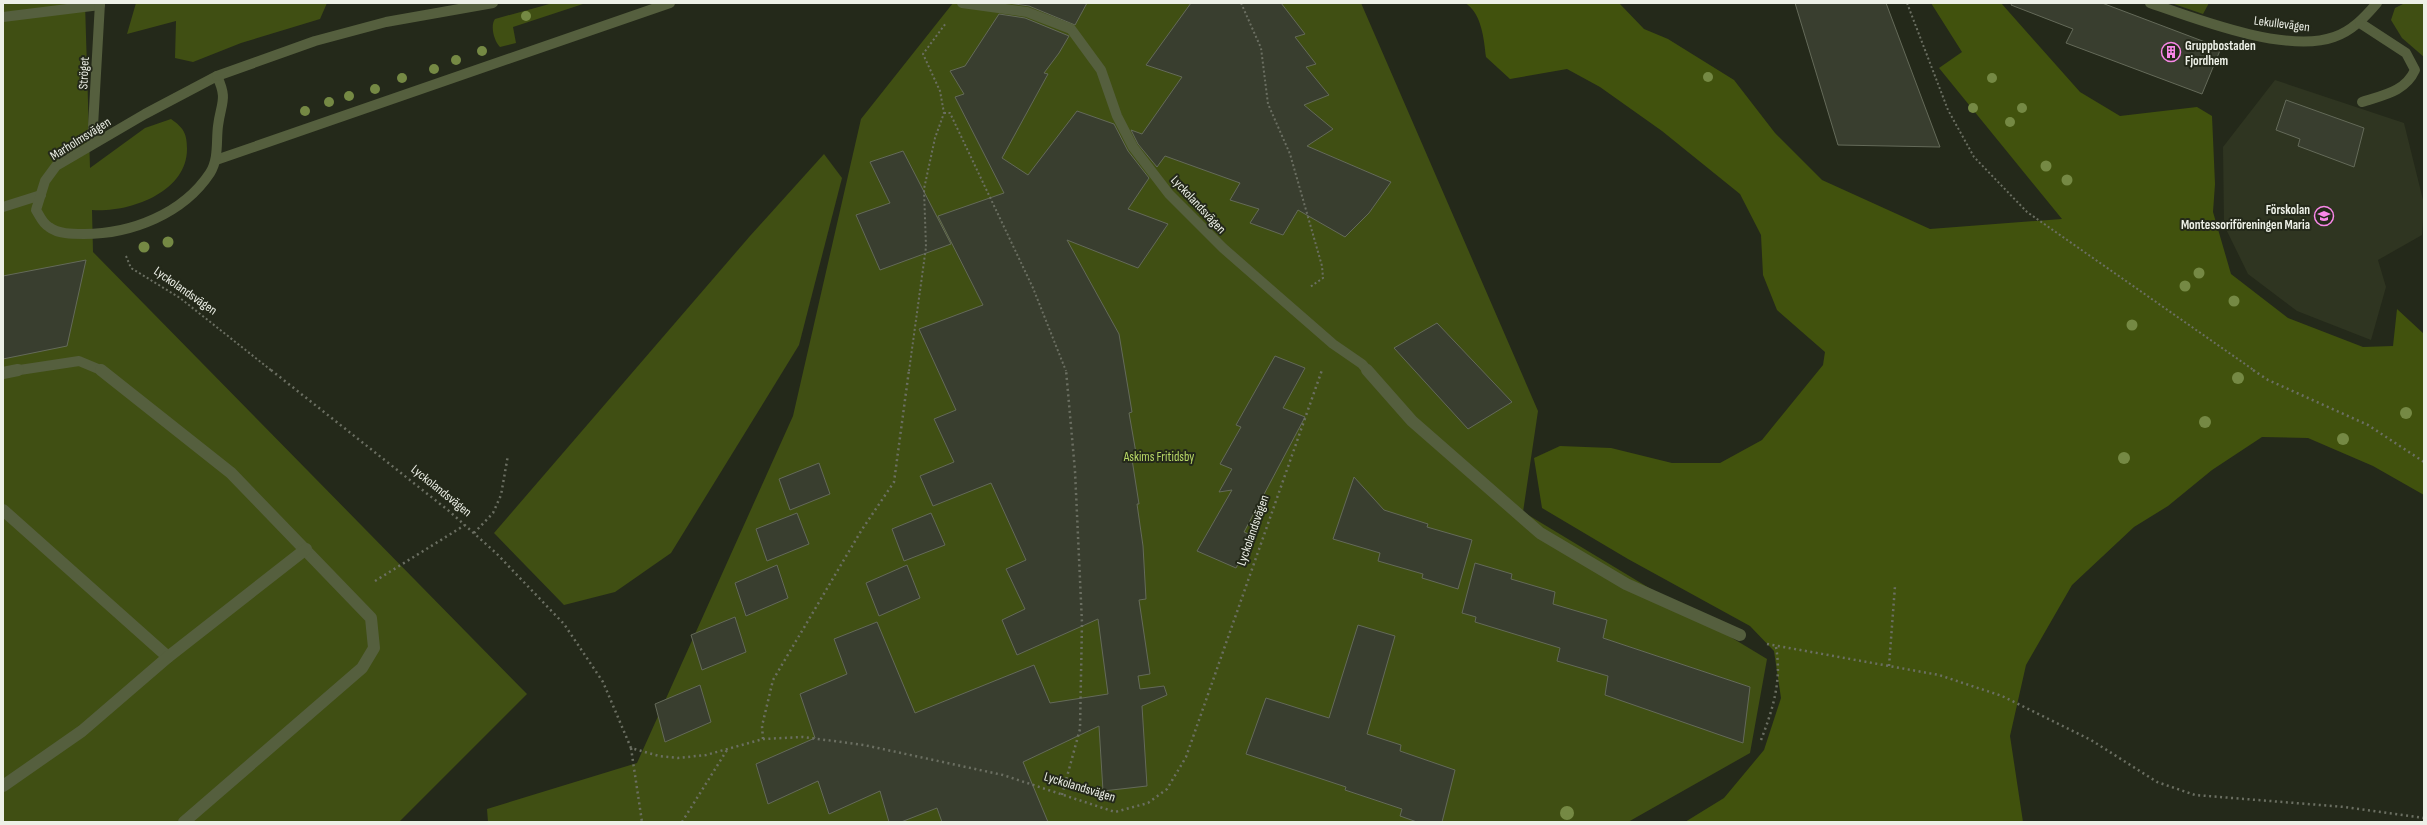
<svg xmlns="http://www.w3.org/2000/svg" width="2427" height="825" font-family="'Sofia Sans Condensed',sans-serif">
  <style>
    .built { fill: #2f3521 }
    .green { fill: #404f13 }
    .forest { fill: #41520d }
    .building { fill: #393e2f; stroke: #646a59 }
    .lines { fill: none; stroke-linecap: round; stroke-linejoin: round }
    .path-far1 { stroke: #6b6f62; stroke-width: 2; stroke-dasharray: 2 2.5; stroke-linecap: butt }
    .path { stroke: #6b6f62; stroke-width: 2.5; stroke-dasharray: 2 3.5; stroke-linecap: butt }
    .service-far1 { stroke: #555f3e; stroke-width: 10 }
    .service { stroke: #555f3e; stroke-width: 12 }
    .minor { stroke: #555f3e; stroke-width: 10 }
    .tree { fill: #758944 }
    .labels { text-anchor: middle; stroke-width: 4; stroke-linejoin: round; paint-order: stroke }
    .street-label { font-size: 13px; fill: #edf0e7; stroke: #24291a }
    .poi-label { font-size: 13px; font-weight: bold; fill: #edf0e7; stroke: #24291a; text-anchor: start }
    .park-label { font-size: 13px; fill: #b8d866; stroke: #24291a }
  </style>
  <rect width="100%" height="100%" fill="#24291a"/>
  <polygon class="built" points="2275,80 2404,123 2424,204 2422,235 2378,260 2386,287 2371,340 2297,311 2248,274 2224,225 2223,147"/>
  <g class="green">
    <path d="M3 3H85L90 168 145 128 171 119C184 128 187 134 187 149 187 193 128 213 92 210L93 252 527 694 399 822H3Z"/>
    <polygon points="136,3 327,3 320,19 241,43 193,62 175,58 176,21 127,34"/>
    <path d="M553 3H586L513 27 516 43 500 47C494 41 490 26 495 19Z"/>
    <polygon points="953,3 1361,3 1538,411 1523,512 1767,659 1750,753 1628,822 488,822 487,809 637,763 793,416 861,119"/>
    <polygon points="2171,3 2209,3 2203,14"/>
    <polygon points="2405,3 2424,3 2424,57 2402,38 2391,20 2395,8"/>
    <polygon points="824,154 842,178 799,345 671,553 615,592 564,605 494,533 750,236"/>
  </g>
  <path class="forest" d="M1465 3H1619L1644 29 1668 39 1734 80 1775 133 1822 180 1930 229 2062 219 1939 68 1962 52 1931 3H2001L2080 92 2120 116 2197 107 2212 116 2215 184 2213 212 2231 274 2288 318 2363 347 2393 346 2397 309 2424 334V495L2373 466 2308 438 2262 437 2212 470 2168 506 2134 527 2072 585 2026 665 2010 736 2023 822H1685L1724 798 1764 750 1781 698 1774 651 1750 626 1628 559 1542 508 1534 458 1560 446 1611 448 1672 463H1720L1762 440 1823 365 1825 352 1777 310 1763 275 1761 235 1740 194 1662 131 1600 87 1567 69 1510 79 1486 57C1484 40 1482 13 1465 3Z"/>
  <g class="building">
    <polygon points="1008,3 1087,3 1075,25 1029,6"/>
    <polygon points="1191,3 1281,3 1305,34 1295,37 1316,64 1306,67 1329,95 1304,105 1333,129 1307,146 1391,182 1369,213 1345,237 1298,210 1283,235 1250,223 1259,209 1230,200 1240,183 1165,156 1157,167 1138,144 1131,130 1142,134 1182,77 1146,65"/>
    <polygon points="1795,3 1886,3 1940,147 1838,145"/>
    <polygon points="2012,3 2102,3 2221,48 2202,94 2066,43 2073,29 2011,5"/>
    <polygon points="999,14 1025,18 1069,36 1059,53 1044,73 1048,74 1002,158 1028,175 1077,111 1114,124 1128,151 1149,178 1128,209 1168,224 1138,268 1067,240 1119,334 1132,412 1129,413 1136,453 1131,453 1139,504 1137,504 1143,546 1146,599 1139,600 1150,674 1138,676 1140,689 1164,686 1167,695 1142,706 1147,786 1103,791 1099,726 1023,762 1048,822 942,822 937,808 901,822 889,822 880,791 829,814 818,781 768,804 756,764 815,738 800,694 847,674 834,639 877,622 915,713 1034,665 1050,703 1108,694 1098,619 1017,655 1002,620 1025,609 1006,569 1026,560 991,483 933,506 920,476 954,462 934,419 956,410 919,329 983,305 938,216 1004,193 955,97 964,94 950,71 965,66"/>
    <polygon points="2286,100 2364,128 2354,167 2298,146 2300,139 2276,130"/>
    <polygon points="903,151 951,244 880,270 856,215 890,203 870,162"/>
    <polygon points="86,260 67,346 3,359 3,276"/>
    <polygon points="1437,323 1512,402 1468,429 1394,348"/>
    <polygon points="1275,356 1305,368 1283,408 1305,417 1244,532 1253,536 1236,568 1197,551 1232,490 1219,492 1232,469 1220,464 1241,427 1236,425"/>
    <polygon points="819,463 830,494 790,510 779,479"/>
    <polygon points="1354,477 1384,510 1428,524 1427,527 1472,540 1458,589 1422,578 1423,574 1378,561 1380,553 1333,539"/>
    <polygon points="797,513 809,544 767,561 756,529"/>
    <polygon points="931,513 945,545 904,561 892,529"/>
    <polygon points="1475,563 1512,574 1511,579 1555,592 1553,604 1607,620 1603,638 1750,687 1743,743 1605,695 1608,676 1557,661 1560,648 1475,622 1476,617 1462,613"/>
    <polygon points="777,565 788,598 746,616 735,583"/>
    <polygon points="907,565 920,598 879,616 866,583"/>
    <polygon points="735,617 746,652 702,670 691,635"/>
    <polygon points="1358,625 1395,636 1367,734 1401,745 1400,751 1455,770 1442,822 1417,822 1400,816 1402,809 1345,790 1346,787 1246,754 1266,698 1329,718"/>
    <polygon points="700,685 711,722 665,742 655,704"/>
  </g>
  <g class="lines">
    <g class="path-far1">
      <polyline points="1241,3 1261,48 1268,104 1290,154 1322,266 1323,278 1310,287"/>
      <polyline points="1907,3 1948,110 1974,157 2027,212 2255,371"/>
      <polyline points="944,113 950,113 1033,288 1066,371"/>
      <polyline points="126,256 131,268 180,298 272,371"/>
      <polyline points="909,371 926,247 924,189 935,138 944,113 940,91 923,54 946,23"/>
    </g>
    <g class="path">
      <polyline points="271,370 449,511 496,553 564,624 603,682 631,748 659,756 678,758 706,755 763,739 803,737 864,745 1003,775 1115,812 1148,803 1167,789 1186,757 1322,370"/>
      <polyline points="2253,370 2268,380 2368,425 2424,462"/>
      <polyline points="474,533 493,513 501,495 508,455"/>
      <polyline points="375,581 465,525"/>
      <polyline points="1767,644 1939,675 2002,696 2091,740 2157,782 2195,795 2345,807 2424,818"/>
      <polyline points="1889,666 1895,586"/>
      <polyline points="763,739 762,726 773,680 861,531 894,482 909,370"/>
      <path d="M1761 740C1773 709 1782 680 1776 647"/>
      <polyline points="631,748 642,822"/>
      <polyline points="1062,795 1080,729 1082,623 1075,471 1066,370"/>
      <polyline points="682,822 727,750"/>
    </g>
    <g class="service-far1">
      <polyline points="962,3 1027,12 1071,29 1101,70 1117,116 1133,147 1169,194 1223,248 1333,344 1362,364 1368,371"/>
      <path d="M2150 3C2196 19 2287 54 2334 37 2352 31 2365 17 2377 3"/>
      <polyline points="3,17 100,5"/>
      <path d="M2360 23 2406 53 2415 70C2405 92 2383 95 2362 102"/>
      <polyline points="92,144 100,3"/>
      <polyline points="216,160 670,3"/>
      <polyline points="3,207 41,195"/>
      <polyline points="13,371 79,361 103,371"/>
    </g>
    <g class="service">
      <polyline points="101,370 231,473 371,618 374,648 362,668 184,822"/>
      <polyline points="1367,370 1412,421 1540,533 1626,584 1740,635"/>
      <polyline points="3,373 18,370"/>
      <polyline points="3,510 168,657"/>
      <polyline points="3,786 82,731 168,657 306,549"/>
    </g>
    <g class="minor">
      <path d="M217 76C228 100 221 102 218 126 216 141 219 159 210 173 183 214 131 234 84 234 72 234 58 234 49 227 42 223 40 216 36 210L45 181 56 166 145 114Z"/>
      <polyline points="217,76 315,41 386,22 493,3"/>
    </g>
  </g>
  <g class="tree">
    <circle cx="526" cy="16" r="5"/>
    <circle cx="482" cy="51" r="5"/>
    <circle cx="456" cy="60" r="5"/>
    <circle cx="434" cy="69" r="5"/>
    <circle cx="1708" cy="77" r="5"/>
    <circle cx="402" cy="78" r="5"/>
    <circle cx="1992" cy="78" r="5"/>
    <circle cx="375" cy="89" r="5"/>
    <circle cx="349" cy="96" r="5"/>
    <circle cx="329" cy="102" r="5"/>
    <circle cx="1973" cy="108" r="5"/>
    <circle cx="2022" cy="108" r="5"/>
    <circle cx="305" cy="111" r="5"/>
    <circle cx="2010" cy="122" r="5"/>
    <circle cx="2046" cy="166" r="5.5"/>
    <circle cx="2067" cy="180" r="5.5"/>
    <circle cx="168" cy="242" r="5.5"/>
    <circle cx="144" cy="247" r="5.5"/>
    <circle cx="2199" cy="273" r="5.5"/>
    <circle cx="2185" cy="286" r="5.5"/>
    <circle cx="2234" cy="301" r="5.5"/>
    <circle cx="2132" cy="325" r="5.5"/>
    <circle cx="2238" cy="378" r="6"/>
    <circle cx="2406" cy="413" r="6"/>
    <circle cx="2205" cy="422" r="6"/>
    <circle cx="2343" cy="439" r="6"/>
    <circle cx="2124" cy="458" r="6"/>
    <circle cx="1567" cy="813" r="7"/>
  </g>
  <defs>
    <g id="building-ring" transform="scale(1)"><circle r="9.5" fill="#24291a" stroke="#f987e8" stroke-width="1.5"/><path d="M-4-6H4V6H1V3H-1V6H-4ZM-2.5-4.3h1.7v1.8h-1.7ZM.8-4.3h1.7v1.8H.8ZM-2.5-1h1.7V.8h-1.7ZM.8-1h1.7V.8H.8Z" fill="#f987e8"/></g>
    <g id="school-ring" transform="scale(1)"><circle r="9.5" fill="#24291a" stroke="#f987e8" stroke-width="1.5"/><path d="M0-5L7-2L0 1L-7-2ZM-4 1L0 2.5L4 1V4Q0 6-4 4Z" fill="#f987e8"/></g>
  </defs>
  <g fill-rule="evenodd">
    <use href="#building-ring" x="2171" y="52"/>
    <use href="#school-ring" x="2324" y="216"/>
  </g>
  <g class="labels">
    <g class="street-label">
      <text transform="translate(2282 23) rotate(7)" y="5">Lekullevägen</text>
      <text transform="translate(83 73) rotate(-87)" y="5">Ströget</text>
      <text transform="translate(80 138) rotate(-32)" y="5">Marholmsvägen</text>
      <text transform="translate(1199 204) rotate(47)" y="5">Lyckolandsvägen</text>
      <text transform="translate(186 290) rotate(35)" y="5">Lyckolandsvägen</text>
      <text transform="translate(442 490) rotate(39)" y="5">Lyckolandsvägen</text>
      <text transform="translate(1252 530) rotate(-71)" y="5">Lyckolandsvägen</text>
      <text transform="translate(1080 786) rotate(17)" y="5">Lyckolandsvägen</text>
    </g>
    <g class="poi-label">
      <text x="2185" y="50">Gruppbostaden<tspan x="2185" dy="15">Fjordhem</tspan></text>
      <text x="2310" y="214" text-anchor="end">Förskolan<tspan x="2310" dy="15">Montessoriföreningen Maria</tspan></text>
    </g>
    <g class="park-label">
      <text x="1159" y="461">Askims Fritidsby</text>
    </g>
  </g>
  <rect width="2427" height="825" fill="none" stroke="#edf0e7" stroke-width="8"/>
</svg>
